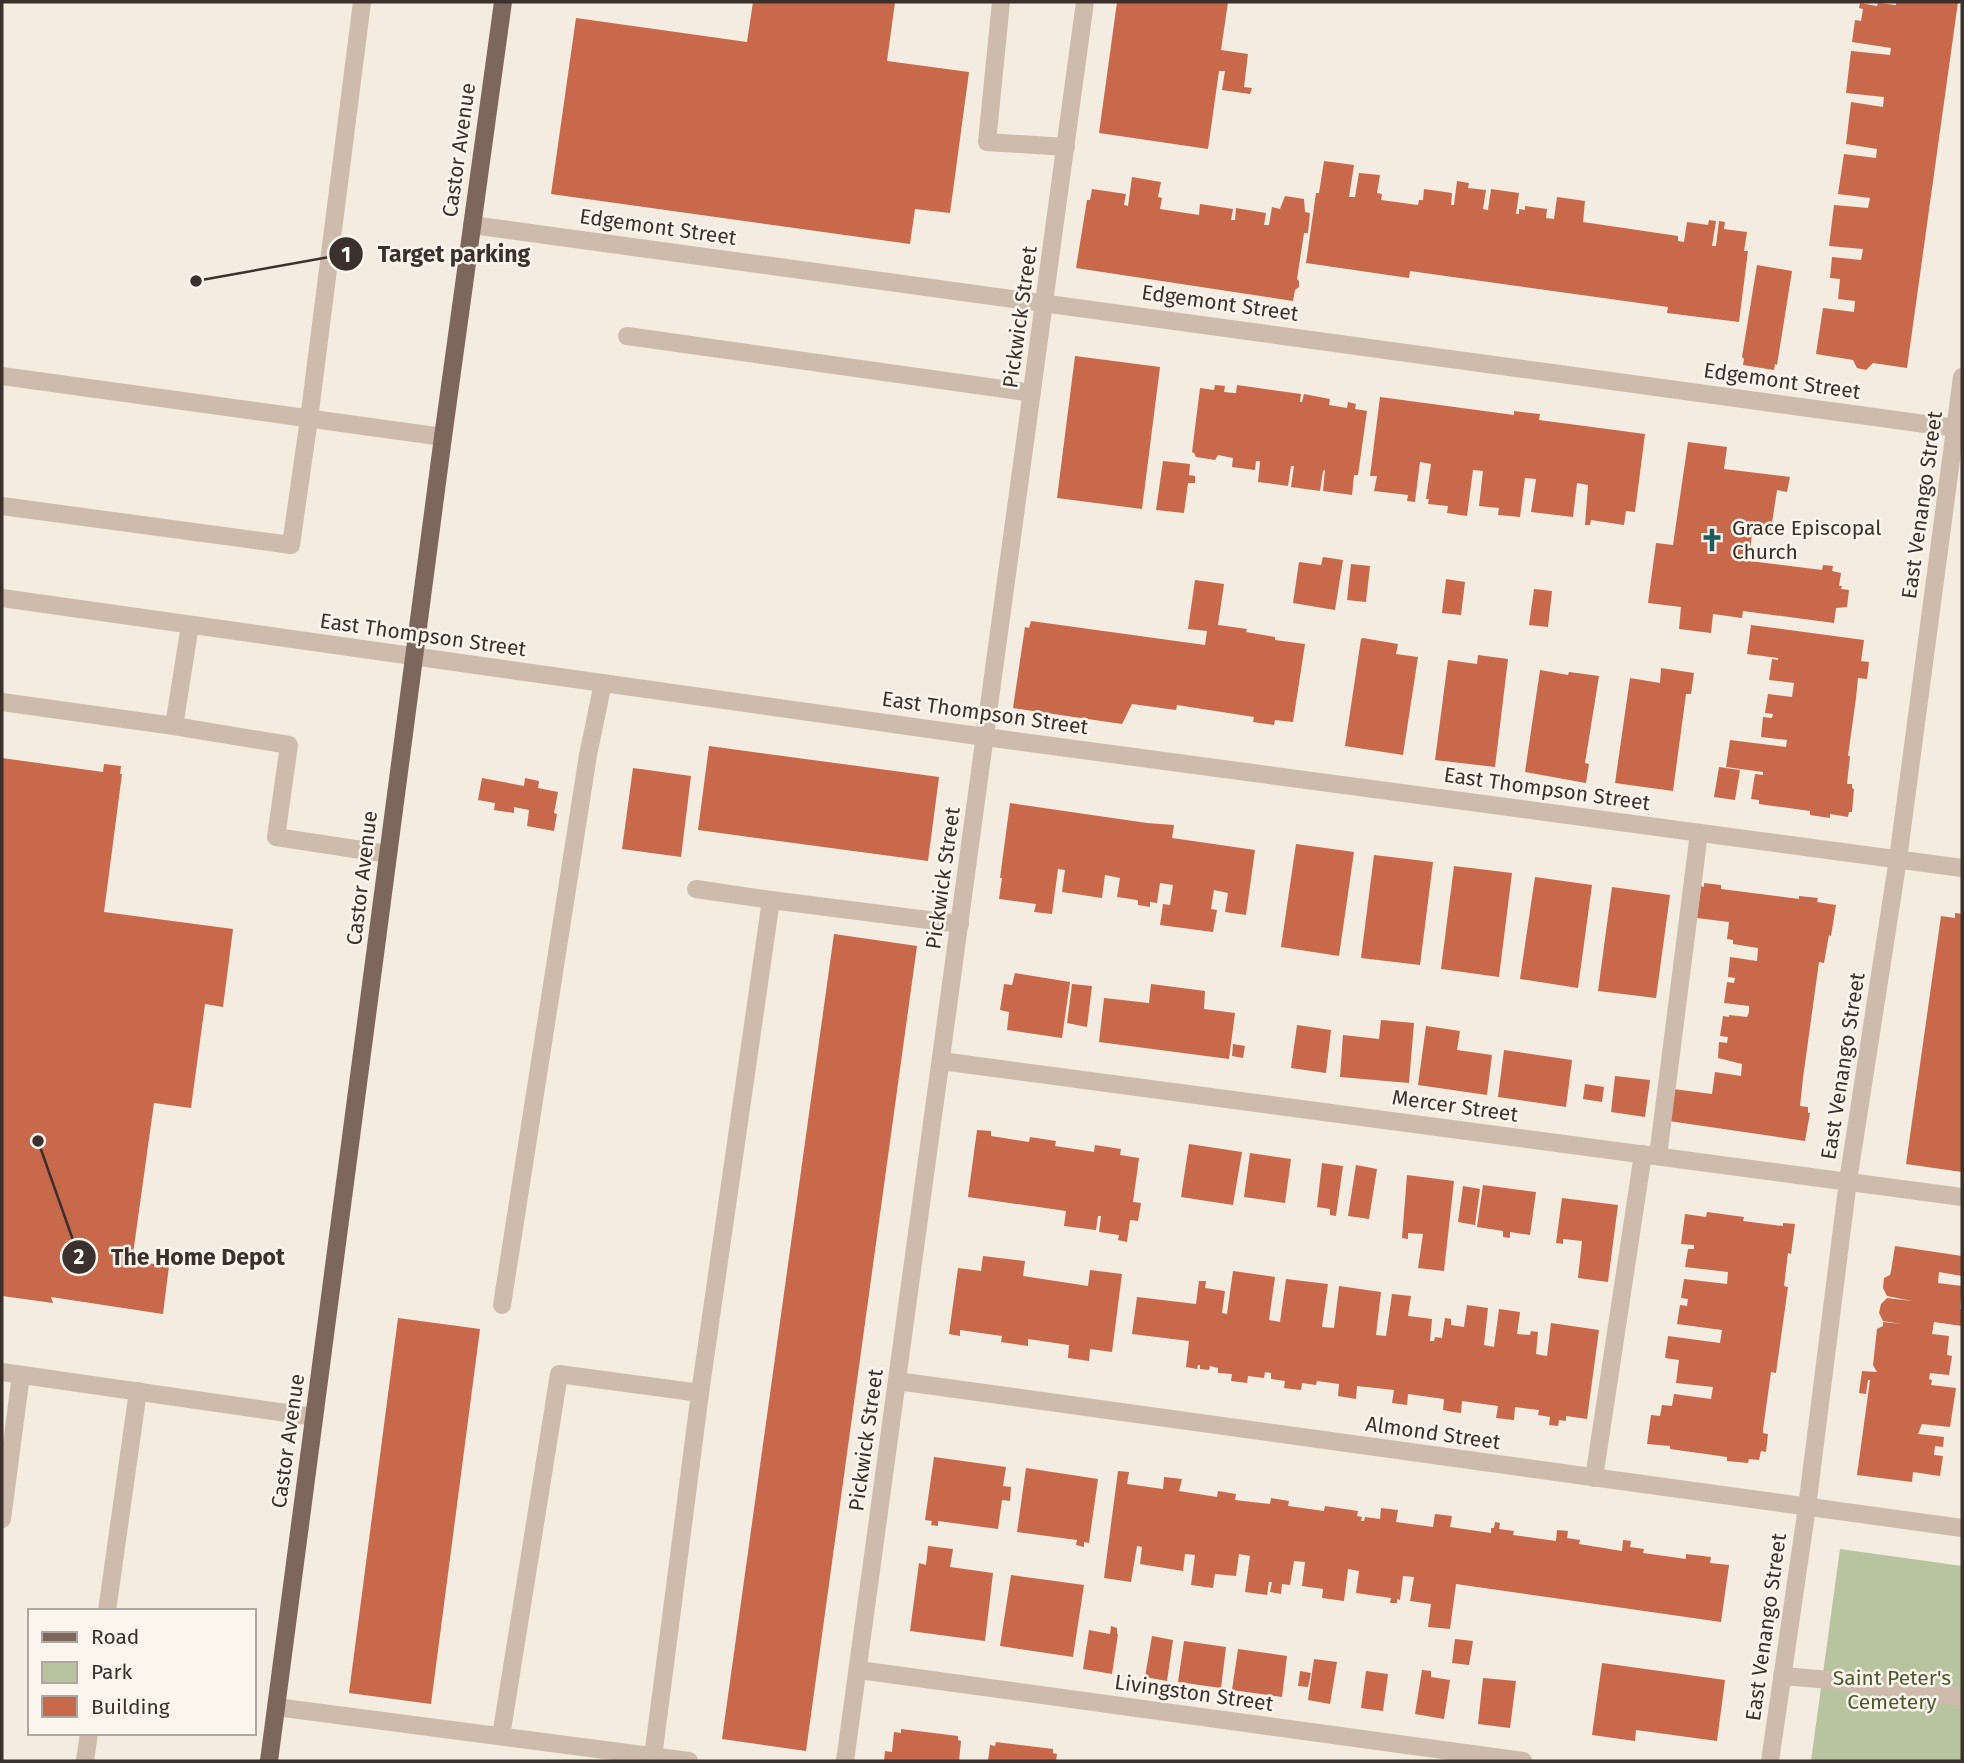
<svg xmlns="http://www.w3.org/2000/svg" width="1964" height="1763" font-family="'Fira Sans',sans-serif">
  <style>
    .green { fill: #b8c4a0 }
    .building { fill: #c8694b }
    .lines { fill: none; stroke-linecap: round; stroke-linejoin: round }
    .service { stroke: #cdbbac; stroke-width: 18 }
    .minor { stroke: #cdbbac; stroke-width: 18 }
    .primary { stroke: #7d675c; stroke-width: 18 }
    .labels { text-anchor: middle; stroke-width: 5; stroke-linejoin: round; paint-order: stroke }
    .street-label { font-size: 21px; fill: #3b302b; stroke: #fbf5ee }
    .poi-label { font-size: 21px; fill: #3b302b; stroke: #fbf5ee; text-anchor: start }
    .park-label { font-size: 21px; fill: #4a5a2e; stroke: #fbf5ee }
    .leader { fill: none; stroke: #3b302b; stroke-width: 2.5 }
    .callout-dot { fill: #3b302b; stroke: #fbf5ee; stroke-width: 2.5 }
    .mark-label { font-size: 21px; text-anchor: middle; font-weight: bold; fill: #fff }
    .callout-label { font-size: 23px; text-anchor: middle; font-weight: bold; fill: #3b302b; stroke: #fbf5ee; stroke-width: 5; stroke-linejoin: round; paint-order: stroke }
  </style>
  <rect width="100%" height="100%" fill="#f4ebe1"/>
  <polygon class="green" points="1840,1549 1962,1566 1962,1761 1811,1761"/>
  <g class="building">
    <polygon points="753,2 895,2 887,61 969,72 950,213 915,209 910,244 551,194 576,18 747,42"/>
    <polygon points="1117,2 1228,2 1221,50 1248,54 1244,87 1252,88 1250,94 1222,90 1225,71 1219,71 1208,149 1099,133"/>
    <polygon points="1896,2 1958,2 1907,368 1873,363 1866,370 1857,368 1853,360 1816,354 1823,308 1854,312 1855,301 1838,299 1840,279 1830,278 1832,257 1861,260 1863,249 1829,246 1834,205 1868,208 1870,198 1838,194 1844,154 1876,158 1877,149 1846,144 1851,102 1883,107 1884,97 1846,93 1851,51 1890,55 1891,48 1852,42 1855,20 1861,21 1863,9 1859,8 1860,3 1877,6 1878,3 1896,5"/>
    <polygon points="1324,161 1354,165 1349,197 1355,197 1359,173 1380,175 1377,193 1382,194 1381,200 1418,205 1419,200 1423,200 1424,189 1452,193 1451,205 1454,205 1457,181 1469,183 1468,188 1486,190 1483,209 1488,210 1491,189 1519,193 1516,214 1519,214 1519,209 1525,210 1525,206 1547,209 1546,218 1554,219 1557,197 1585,201 1583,222 1678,236 1678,241 1684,242 1687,222 1708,225 1709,220 1716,221 1712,246 1716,246 1719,221 1725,222 1724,229 1747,232 1744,251 1748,251 1739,322 1667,313 1668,307 1410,271 1409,278 1306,263 1316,193 1319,193"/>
    <polygon points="1132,177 1161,182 1158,197 1162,198 1160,209 1199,215 1200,204 1233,209 1231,220 1235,220 1236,208 1266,213 1264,225 1269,225 1272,207 1280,209 1285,196 1304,199 1305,212 1310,213 1308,233 1304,233 1297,279 1299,281 1299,287 1295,290 1293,301 1076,268 1087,200 1090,200 1092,189 1126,194 1124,205 1128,206"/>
    <polygon points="1757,265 1792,271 1777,365 1775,364 1774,370 1743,365 1744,359 1742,357"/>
    <polygon points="1075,356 1160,367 1142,509 1057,498"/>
    <polygon points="1215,385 1225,386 1224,392 1234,393 1236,393 1237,385 1301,394 1300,402 1302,402 1304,394 1330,399 1329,405 1347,408 1348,402 1356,404 1355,409 1367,411 1358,475 1354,475 1352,495 1323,491 1325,470 1323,471 1320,491 1291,487 1294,466 1291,466 1288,486 1258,482 1260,462 1259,461 1256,461 1255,470 1232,467 1233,458 1218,455 1215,460 1196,457 1194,453 1192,452 1200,388 1214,390"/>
    <polygon points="1380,397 1514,415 1514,411 1540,414 1539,420 1645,434 1635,512 1626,511 1624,525 1591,520 1590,525 1585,525 1588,485 1577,483 1573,517 1531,512 1536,479 1525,478 1520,517 1498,515 1499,508 1479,506 1483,471 1473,470 1467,516 1447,513 1448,506 1428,504 1429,499 1426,499 1431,464 1420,462 1415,502 1407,501 1408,495 1374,491 1377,476 1370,476"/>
    <polygon points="1688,442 1727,447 1724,469 1790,477 1787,492 1777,490 1770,536 1752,533 1749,561 1822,570 1823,565 1833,566 1832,571 1841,573 1839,586 1842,586 1841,589 1849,590 1847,607 1836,608 1834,623 1743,611 1742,618 1713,614 1711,633 1679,629 1681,607 1648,603 1656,543 1673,545"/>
    <polygon points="1163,461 1190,464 1189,475 1195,476 1195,483 1188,483 1184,513 1156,510"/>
    <polygon points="1323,557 1343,560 1335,610 1293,603 1299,562 1321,565"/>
    <polygon points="1351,564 1370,566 1366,602 1347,600"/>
    <polygon points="1446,579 1465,582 1461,615 1442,613"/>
    <polygon points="1195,580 1224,584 1218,625 1247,629 1246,632 1275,637 1275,640 1305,644 1293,722 1275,720 1274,725 1253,722 1254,717 1177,705 1176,710 1132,704 1122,724 1013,708 1025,627 1029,628 1031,621 1205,645 1207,631 1188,629"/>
    <polygon points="1534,589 1552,591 1548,627 1529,625"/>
    <polygon points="1751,625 1864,640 1861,661 1869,662 1867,679 1858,678 1856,698 1848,756 1850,756 1847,784 1852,784 1852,788 1854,789 1852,812 1849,812 1848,817 1830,814 1830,818 1810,815 1810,811 1759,804 1759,800 1751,799 1755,774 1763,775 1763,772 1726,767 1730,740 1786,747 1787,740 1761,737 1763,717 1772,718 1773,714 1765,713 1768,694 1792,697 1794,683 1769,680 1772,659 1778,660 1778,658 1747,654"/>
    <polygon points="1363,638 1398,644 1396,654 1418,657 1403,755 1345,746 1361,639"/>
    <polygon points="1478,655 1508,659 1495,767 1435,760 1448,660 1477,664"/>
    <polygon points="1661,668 1694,673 1691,694 1686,694 1673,791 1615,783 1630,678 1660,683"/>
    <polygon points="1540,670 1568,675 1569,672 1599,676 1585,763 1589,764 1586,783 1525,772"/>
    <polygon points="709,746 939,777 928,861 698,830"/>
    <polygon points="2,758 103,772 104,764 121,766 120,774 122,774 104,912 233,929 223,1007 205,1004 191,1108 154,1103 132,1261 169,1266 163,1314 51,1297 53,1303 2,1296"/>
    <polygon points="1719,767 1740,770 1735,800 1714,797"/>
    <polygon points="633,768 691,776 681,857 622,849"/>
    <polygon points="482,778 524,786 525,778 539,781 538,788 558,792 554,813 557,814 554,831 527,826 529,810 514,807 514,813 494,810 495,803 478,800"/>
    <polygon points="1010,803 1147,823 1174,825 1172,838 1255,850 1246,915 1225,912 1228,893 1214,890 1211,909 1217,910 1213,932 1160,925 1163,904 1170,905 1173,885 1160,883 1157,903 1150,902 1150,907 1138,905 1138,901 1137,900 1117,897 1120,878 1105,875 1102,898 1062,892 1065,870 1058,869 1052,914 1034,912 1036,904 999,899 1002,878 1000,878"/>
    <polygon points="1296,844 1354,852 1339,956 1281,947"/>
    <polygon points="1374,855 1433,862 1420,965 1361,958"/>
    <polygon points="1454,866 1512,873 1499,977 1441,969"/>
    <polygon points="1535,877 1592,885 1578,988 1520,979"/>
    <polygon points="1704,883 1721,885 1721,889 1799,899 1799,896 1818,898 1817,902 1836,905 1831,936 1829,935 1824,963 1819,962 1803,1078 1800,1106 1808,1107 1808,1113 1810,1113 1805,1141 1669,1121 1673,1089 1712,1094 1715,1072 1741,1076 1742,1064 1718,1058 1719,1042 1727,1043 1728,1037 1720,1036 1723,1016 1729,1017 1729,1015 1747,1017 1749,1012 1749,1006 1724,1003 1727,982 1734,983 1735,978 1728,977 1730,957 1757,961 1758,948 1733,944 1733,940 1727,939 1729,922 1697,918 1701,886 1704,887"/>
    <polygon points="1612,887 1670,895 1656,998 1598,991"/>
    <polygon points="1955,913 1962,914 1962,1172 1906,1164 1941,916 1955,918"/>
    <polygon points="834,934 917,946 806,1751 722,1739"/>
    <polygon points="1015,973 1070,982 1062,1038 1007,1030 1009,1012 1000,1010 1004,984 1012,985"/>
    <polygon points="1072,984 1092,986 1087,1027 1067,1023"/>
    <polygon points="1151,984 1205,991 1204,1009 1235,1013 1229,1059 1099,1042 1104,998 1149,1003"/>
    <polygon points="1381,1020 1414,1023 1409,1083 1340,1077 1343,1035 1379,1039"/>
    <polygon points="1297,1025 1331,1030 1326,1073 1291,1068"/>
    <polygon points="1426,1026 1460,1031 1457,1050 1492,1055 1487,1095 1418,1085"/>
    <polygon points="1233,1044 1245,1046 1243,1058 1232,1056"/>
    <polygon points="1504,1050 1572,1060 1566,1107 1498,1097"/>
    <polygon points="1615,1076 1650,1080 1645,1117 1611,1112"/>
    <polygon points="1585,1084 1604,1087 1602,1102 1583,1099"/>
    <polygon points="977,1130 991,1131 991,1136 1029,1142 1030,1137 1056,1141 1055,1146 1075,1149 1094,1152 1095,1145 1121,1149 1120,1155 1139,1158 1133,1202 1141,1203 1138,1221 1130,1220 1127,1242 1118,1240 1119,1235 1099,1232 1101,1216 1098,1216 1096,1230 1064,1226 1066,1211 968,1197"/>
    <polygon points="1189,1144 1242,1152 1233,1205 1181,1197"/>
    <polygon points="1250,1153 1291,1159 1285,1203 1244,1197"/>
    <polygon points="1322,1163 1343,1166 1336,1216 1330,1215 1330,1209 1317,1207"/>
    <polygon points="1356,1165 1377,1169 1369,1219 1348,1216"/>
    <polygon points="1407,1175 1454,1181 1444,1271 1418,1268 1423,1234 1408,1233 1408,1239 1402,1238"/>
    <polygon points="1483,1185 1536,1192 1530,1235 1510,1232 1510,1238 1503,1237 1503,1231 1477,1227"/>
    <polygon points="1463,1186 1480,1189 1475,1225 1458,1222"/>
    <polygon points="1562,1198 1618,1205 1608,1282 1578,1278 1582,1241 1563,1239 1563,1244 1556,1243"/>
    <polygon points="1707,1212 1744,1217 1743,1221 1783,1226 1783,1223 1795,1224 1791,1254 1788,1253 1784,1286 1788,1287 1776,1373 1771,1372 1763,1430 1763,1433 1768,1434 1766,1452 1761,1451 1759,1460 1749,1459 1748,1463 1727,1461 1727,1457 1670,1449 1670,1446 1647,1444 1651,1415 1660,1416 1662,1405 1672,1406 1674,1394 1711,1399 1713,1387 1676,1383 1679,1360 1665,1358 1668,1336 1720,1343 1722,1330 1677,1324 1680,1305 1687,1306 1688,1299 1681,1298 1684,1279 1727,1284 1728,1272 1685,1267 1688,1249 1694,1249 1694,1245 1681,1244 1685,1214 1706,1217"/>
    <polygon points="1895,1246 1962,1256 1962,1276 1939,1272 1938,1283 1962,1286 1960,1309 1962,1309 1962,1326 1934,1322 1932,1334 1949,1336 1947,1355 1952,1356 1949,1375 1930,1373 1929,1379 1932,1380 1931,1385 1956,1388 1950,1427 1922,1424 1918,1434 1944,1437 1943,1447 1935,1446 1934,1455 1943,1456 1940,1476 1913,1472 1912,1482 1857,1475 1870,1380 1868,1380 1866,1394 1859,1393 1862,1371 1877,1372 1873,1365 1877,1329 1883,1326 1883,1322 1902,1324 1883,1321 1879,1313 1881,1304 1887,1298 1912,1301 1887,1296 1883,1288 1884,1278 1890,1275 1891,1271"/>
    <polygon points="983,1256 1025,1261 1023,1276 1088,1286 1090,1270 1122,1274 1112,1352 1090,1349 1089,1361 1068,1358 1069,1345 1028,1339 1028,1346 1001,1342 1002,1336 960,1330 960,1336 949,1334 958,1268 981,1271"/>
    <polygon points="1233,1271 1275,1277 1269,1320 1275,1321 1280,1322 1286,1279 1328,1284 1322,1327 1334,1328 1339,1286 1381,1292 1376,1335 1386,1336 1392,1294 1411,1296 1408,1316 1432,1319 1430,1341 1434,1341 1435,1337 1442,1338 1445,1318 1451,1319 1451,1325 1464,1327 1467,1305 1488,1308 1484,1345 1494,1347 1499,1309 1520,1312 1517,1334 1530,1335 1531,1331 1538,1332 1536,1354 1541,1355 1547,1356 1551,1323 1599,1330 1587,1419 1566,1416 1566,1421 1559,1420 1558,1426 1549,1425 1550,1417 1538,1415 1539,1410 1515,1407 1514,1420 1496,1418 1498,1406 1462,1401 1461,1413 1453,1412 1443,1410 1444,1399 1408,1394 1407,1405 1392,1403 1394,1390 1357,1386 1356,1399 1338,1396 1339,1384 1317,1381 1316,1385 1302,1383 1301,1390 1284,1388 1285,1381 1271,1379 1271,1373 1265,1372 1264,1378 1248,1376 1247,1383 1231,1381 1232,1374 1218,1373 1218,1368 1210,1366 1209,1370 1200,1369 1200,1365 1198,1365 1197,1369 1186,1367 1189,1341 1132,1334 1137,1297 1196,1304 1199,1281 1206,1281 1205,1288 1225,1291 1222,1313 1227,1314"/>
    <polygon points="398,1318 480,1329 431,1704 349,1693"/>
    <polygon points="934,1457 1006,1467 1003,1486 1011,1487 1010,1501 1002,1500 998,1529 938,1521 938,1526 931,1525 932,1521 925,1520"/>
    <polygon points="1026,1468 1098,1479 1089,1543 1084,1542 1084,1547 1076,1545 1077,1540 1017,1532"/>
    <polygon points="1118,1471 1129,1472 1127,1484 1163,1489 1164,1477 1182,1479 1179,1491 1217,1497 1218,1491 1236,1494 1235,1500 1252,1502 1270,1504 1271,1498 1289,1501 1288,1506 1324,1511 1325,1506 1358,1511 1357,1516 1362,1517 1361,1521 1364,1521 1365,1517 1380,1519 1381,1508 1398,1510 1396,1522 1433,1527 1435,1514 1452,1516 1450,1527 1491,1533 1491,1528 1494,1528 1495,1522 1500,1523 1499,1529 1514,1531 1513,1535 1556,1541 1557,1530 1568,1531 1567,1538 1580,1540 1579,1544 1622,1551 1623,1540 1631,1541 1630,1547 1644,1549 1643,1553 1686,1559 1686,1554 1711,1557 1710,1563 1729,1565 1721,1622 1456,1584 1450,1629 1428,1627 1431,1604 1410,1601 1414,1577 1403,1576 1400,1600 1397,1599 1397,1603 1390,1603 1391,1598 1356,1593 1359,1571 1348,1569 1344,1601 1322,1598 1323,1589 1302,1586 1305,1562 1294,1561 1290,1585 1282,1584 1281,1594 1270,1592 1272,1582 1269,1582 1267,1595 1245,1592 1250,1556 1239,1554 1236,1576 1215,1574 1213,1588 1191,1585 1195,1555 1185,1554 1183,1571 1140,1564 1142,1547 1137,1546 1131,1582 1104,1578"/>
    <polygon points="928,1546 953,1549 950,1567 993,1573 985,1641 910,1631 919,1563 926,1565"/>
    <polygon points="1011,1575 1084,1585 1073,1657 1000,1646"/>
    <polygon points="1111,1626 1117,1628 1117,1634 1118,1634 1112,1674 1083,1669 1089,1630 1110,1634"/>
    <polygon points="1152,1636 1173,1640 1167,1681 1145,1677"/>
    <polygon points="1455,1639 1473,1641 1469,1665 1452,1663"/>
    <polygon points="1184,1641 1226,1647 1221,1688 1178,1682"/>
    <polygon points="1238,1649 1287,1656 1282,1697 1232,1690"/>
    <polygon points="1314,1659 1337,1662 1330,1704 1308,1700"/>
    <polygon points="1602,1663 1725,1680 1717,1741 1636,1730 1635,1741 1592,1735"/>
    <polygon points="1422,1670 1431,1671 1431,1677 1450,1680 1444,1719 1415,1714"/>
    <polygon points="1300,1671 1311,1673 1308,1687 1298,1686"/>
    <polygon points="1366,1671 1388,1674 1383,1711 1361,1708"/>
    <polygon points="1483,1678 1516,1681 1510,1728 1478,1724"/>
    <polygon points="901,1729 958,1736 958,1740 961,1741 959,1761 884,1761 885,1751 892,1752 894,1732 901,1733"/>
    <polygon points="996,1742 1053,1749 1053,1753 1057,1754 1056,1761 988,1761 990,1745 995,1746"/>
  </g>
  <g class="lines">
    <g class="service">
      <polyline points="1001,2 987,142 1066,147"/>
      <polyline points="627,336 1032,393"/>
      <polyline points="2,376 443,437"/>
      <polyline points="2,506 291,545 309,419 362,2"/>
      <polyline points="2,702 174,726 190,625"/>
      <polyline points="174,726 289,745 276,837 388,854"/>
      <polyline points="696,889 771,900"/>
      <polyline points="1658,1156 1699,833"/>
      <polyline points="502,1305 588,755 603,683"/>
      <polyline points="2,1372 314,1417"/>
      <polyline points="700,1393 771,900 960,924"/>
      <polyline points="1594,1478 1643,1154"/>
      <polyline points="2,1519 21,1375"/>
      <polyline points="107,1611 138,1391"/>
      <polyline points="1782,1676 1831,1680 1962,1697"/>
      <polyline points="276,1707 689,1761"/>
      <polyline points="501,1736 559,1374 700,1393 653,1757"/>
      <polyline points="85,1761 89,1733"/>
    </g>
    <g class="minor">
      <polyline points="472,225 1962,429"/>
      <polyline points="2,598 985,737 1962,868"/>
      <polyline points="941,1061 1962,1197"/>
      <polyline points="897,1381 1962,1528"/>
      <polyline points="859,1670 1523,1761"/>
      <polyline points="845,1761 1085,2"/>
      <polyline points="1770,1761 1807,1507 1848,1181 1898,859 1962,377"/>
    </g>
    <polyline class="primary" points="269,1761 443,437 503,2"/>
  </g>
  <defs>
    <g id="church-bare" transform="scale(1.89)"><path d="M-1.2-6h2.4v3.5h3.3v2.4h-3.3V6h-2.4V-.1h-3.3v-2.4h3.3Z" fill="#1f5a5e" stroke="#fbf5ee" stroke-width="2.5" paint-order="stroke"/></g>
  </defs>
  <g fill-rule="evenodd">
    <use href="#church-bare" x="1712" y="540"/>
  </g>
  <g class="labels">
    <g class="street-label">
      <text transform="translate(459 150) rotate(-82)" y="7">Castor Avenue</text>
      <text transform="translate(658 227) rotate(8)" y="7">Edgemont Street</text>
      <text transform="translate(1220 303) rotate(8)" y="7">Edgemont Street</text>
      <text transform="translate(1020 317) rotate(-82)" y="7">Pickwick Street</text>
      <text transform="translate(1782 381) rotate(8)" y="7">Edgemont Street</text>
      <text transform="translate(1922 505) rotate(-82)" y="7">East Venango Street</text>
      <text transform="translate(423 635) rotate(8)" y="7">East Thompson Street</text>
      <text transform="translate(985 713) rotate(8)" y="7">East Thompson Street</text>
      <text transform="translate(1547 789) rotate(8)" y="7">East Thompson Street</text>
      <text transform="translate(362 878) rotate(-83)" y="7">Castor Avenue</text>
      <text transform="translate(943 878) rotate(-82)" y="7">Pickwick Street</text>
      <text transform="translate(1843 1066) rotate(-81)" y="7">East Venango Street</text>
      <text transform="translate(1455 1106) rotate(8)" y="7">Mercer Street</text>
      <text transform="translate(1433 1433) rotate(8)" y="7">Almond Street</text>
      <text transform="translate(866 1440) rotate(-82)" y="7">Pickwick Street</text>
      <text transform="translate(288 1441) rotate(-82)" y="7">Castor Avenue</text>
      <text transform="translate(1766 1627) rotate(-82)" y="7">East Venango Street</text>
      <text transform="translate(1194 1693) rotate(8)" y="7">Livingston Street</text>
    </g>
    <g class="poi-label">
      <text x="1732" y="535">Grace Episcopal<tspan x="1732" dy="24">Church</tspan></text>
    </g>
    <g class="park-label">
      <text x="1892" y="1685">Saint Peter's<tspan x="1892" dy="24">Cemetery</tspan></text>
    </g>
  </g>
  <path class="leader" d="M196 281L346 254M38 1141L79 1257"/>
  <g class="callout-dot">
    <circle cx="196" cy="281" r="7"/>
    <circle cx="38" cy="1141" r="7"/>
    <circle cx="346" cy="254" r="18"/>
    <circle cx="79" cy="1257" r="18"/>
  </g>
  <g class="mark-label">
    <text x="346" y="262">1</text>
    <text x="79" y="1264">2</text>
  </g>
  <g class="callout-label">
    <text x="454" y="262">Target parking</text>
    <text x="198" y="1265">The Home Depot</text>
  </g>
  <rect width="1964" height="1763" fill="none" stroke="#3b302b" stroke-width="7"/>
  <rect x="28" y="1609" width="228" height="126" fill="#fbf5ee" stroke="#aea6a0" stroke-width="2"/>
  <rect x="42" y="1632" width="35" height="10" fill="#7d675c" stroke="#aea6a0" stroke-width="2"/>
  <text x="91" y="1644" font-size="21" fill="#3b302b">Road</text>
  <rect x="42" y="1662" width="35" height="21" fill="#b8c4a0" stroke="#aea6a0" stroke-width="2"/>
  <text x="91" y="1679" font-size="21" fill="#3b302b">Park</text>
  <rect x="42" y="1696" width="35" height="21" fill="#c8694b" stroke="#aea6a0" stroke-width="2"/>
  <text x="91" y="1714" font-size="21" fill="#3b302b">Building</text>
</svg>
